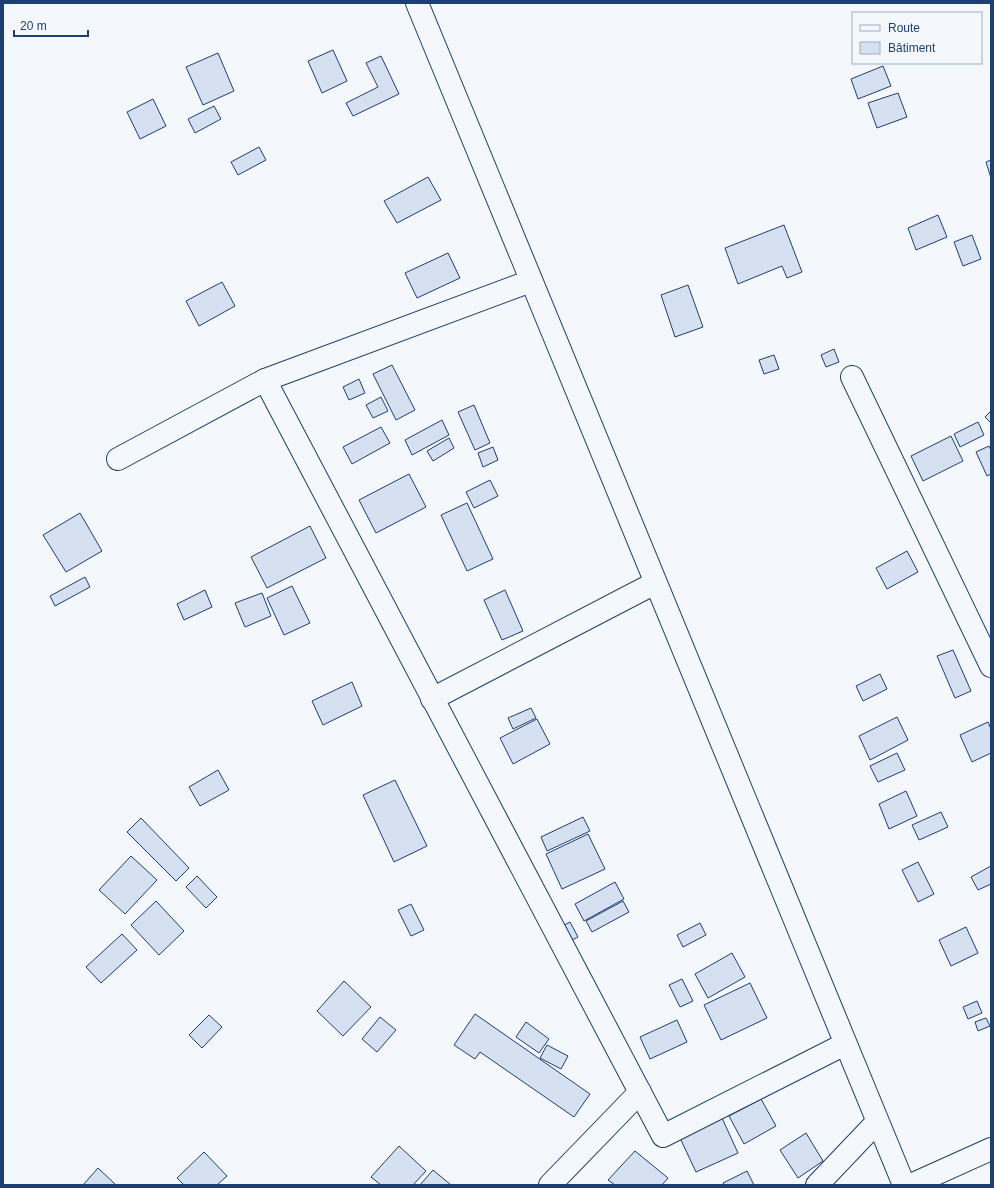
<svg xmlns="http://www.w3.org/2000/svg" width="994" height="1188" font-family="Helvetica,sans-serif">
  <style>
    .building { fill: #d5e0f0; stroke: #1d3f73 }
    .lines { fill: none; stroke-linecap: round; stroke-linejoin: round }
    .street-casing { stroke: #1d3f73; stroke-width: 24 }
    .secondary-casing { stroke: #1d3f73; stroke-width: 24 }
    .street { stroke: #f4f7fb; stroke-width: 22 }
    .secondary { stroke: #f4f7fb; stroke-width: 22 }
  </style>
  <rect width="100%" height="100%" fill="#f4f7fb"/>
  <g class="building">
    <polygon points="333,50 347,81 322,93 308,61"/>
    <polygon points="218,53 234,91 203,105 186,67"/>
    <polygon points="381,56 399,94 353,116 346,103 378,87 366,63"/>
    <polygon points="883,66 891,86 858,99 851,79"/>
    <polygon points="898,93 907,117 877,128 868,103"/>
    <polygon points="153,99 166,126 140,139 127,112"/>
    <polygon points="214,106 221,119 195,133 188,119"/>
    <polygon points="259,147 266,160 238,175 231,162"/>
    <polygon points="991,160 991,178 986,162"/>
    <polygon points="428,177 441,200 397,223 384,201"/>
    <polygon points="938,215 947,237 916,250 908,228"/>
    <polygon points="784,225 802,272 787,278 782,266 738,284 725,248"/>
    <polygon points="972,235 981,259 963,266 954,242"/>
    <polygon points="448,253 460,278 417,298 405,273"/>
    <polygon points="222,282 235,306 199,326 186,301"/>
    <polygon points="688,285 703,327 675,337 661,295"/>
    <polygon points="834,349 839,362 826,367 821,355"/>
    <polygon points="774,355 779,369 764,374 759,360"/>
    <polygon points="392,365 415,410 396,420 373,374"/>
    <polygon points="359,379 365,393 349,400 343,387"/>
    <polygon points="381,397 388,411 373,418 366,405"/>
    <polygon points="474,405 490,443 475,450 458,412"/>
    <polygon points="991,411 991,423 985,417"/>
    <polygon points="442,420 449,435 412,455 405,440"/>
    <polygon points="978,422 984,435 960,447 954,434"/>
    <polygon points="381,427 390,443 352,464 343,447"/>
    <polygon points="951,436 963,461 923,481 911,456"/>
    <polygon points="449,438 454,448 433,461 427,451"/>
    <polygon points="989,446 991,450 991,474 987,476 976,452"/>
    <polygon points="493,447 498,460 483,467 478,453"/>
    <polygon points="409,474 426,507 376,533 359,500"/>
    <polygon points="490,480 498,496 474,508 466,492"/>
    <polygon points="467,503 493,559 467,571 441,515"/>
    <polygon points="80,513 102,551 66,572 43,535"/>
    <polygon points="310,526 326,558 267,588 251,557"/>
    <polygon points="907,551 918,572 887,589 876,568"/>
    <polygon points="85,577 90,587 55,606 50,596"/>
    <polygon points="292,586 310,623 284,635 267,598"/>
    <polygon points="205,590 212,607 184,620 177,604"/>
    <polygon points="505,590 523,631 502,640 484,600"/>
    <polygon points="262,593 271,616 245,627 235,603"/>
    <polygon points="953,650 971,691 955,698 937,656"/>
    <polygon points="880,674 887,689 863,701 856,686"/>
    <polygon points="352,682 362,706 323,725 312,701"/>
    <polygon points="531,708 536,718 513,729 508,718"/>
    <polygon points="897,717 908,740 870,760 859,736"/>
    <polygon points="537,719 550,744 513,764 500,738"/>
    <polygon points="988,722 991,729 991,753 972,762 960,735"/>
    <polygon points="897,753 905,770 878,782 870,766"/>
    <polygon points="218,770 229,790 200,806 189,787"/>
    <polygon points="395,780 427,846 394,862 363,795"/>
    <polygon points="906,791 917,816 889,829 879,804"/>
    <polygon points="941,812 948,827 919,840 912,825"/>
    <polygon points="583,817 590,831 547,851 541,837"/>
    <polygon points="141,818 189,868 176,881 127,832"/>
    <polygon points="588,834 605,869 562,889 546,854"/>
    <polygon points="131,856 157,880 125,914 99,890"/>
    <polygon points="918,862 934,894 918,902 902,870"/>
    <polygon points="991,866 991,884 978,890 971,877"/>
    <polygon points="197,876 217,897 206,908 186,887"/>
    <polygon points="615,882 624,899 584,921 575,904"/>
    <polygon points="156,901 184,931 159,955 131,925"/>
    <polygon points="623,901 629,912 592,932 586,921"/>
    <polygon points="411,904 424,930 411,936 398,910"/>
    <polygon points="570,922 578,937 562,945 555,930"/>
    <polygon points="700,923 706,935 683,947 677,935"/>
    <polygon points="966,927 978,953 951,966 939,940"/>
    <polygon points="122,934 137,950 101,983 86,967"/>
    <polygon points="732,953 745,977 708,998 695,974"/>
    <polygon points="682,979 693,1001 680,1007 669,985"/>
    <polygon points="344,981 371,1007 343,1036 317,1011"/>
    <polygon points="750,983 767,1018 721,1040 704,1005"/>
    <polygon points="977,1001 982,1013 968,1019 963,1007"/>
    <polygon points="475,1014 590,1094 574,1117 480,1052 475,1059 454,1045"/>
    <polygon points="209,1015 222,1027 202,1048 189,1035"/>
    <polygon points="380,1017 396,1030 377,1052 362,1039"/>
    <polygon points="986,1018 990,1026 978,1031 975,1022"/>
    <polygon points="677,1020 687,1042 650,1059 640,1037"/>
    <polygon points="526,1022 549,1039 539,1053 516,1037"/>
    <polygon points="547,1045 568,1056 561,1069 540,1058"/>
    <polygon points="761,1099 776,1126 744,1144 729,1116"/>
    <polygon points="722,1118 738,1153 696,1172 680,1138"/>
    <polygon points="806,1133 823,1161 798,1178 780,1150"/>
    <polygon points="399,1146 426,1171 413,1185 381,1185 371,1177"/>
    <polygon points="635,1151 668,1178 662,1185 615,1185 608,1180"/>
    <polygon points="204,1152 227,1176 217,1185 184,1185 177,1178"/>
    <polygon points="98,1168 116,1185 83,1185"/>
    <polygon points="433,1170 451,1185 420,1185"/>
    <polygon points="747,1171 754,1185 724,1185 723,1183"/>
  </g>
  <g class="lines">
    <g class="street-casing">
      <g id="street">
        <polyline points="852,377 991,666"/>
        <polyline points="265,380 663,1136 845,1044"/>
        <polyline points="118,459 265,380 531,281"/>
        <polyline points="432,699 655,583"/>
        <polyline points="550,1185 640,1092"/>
        <polyline points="817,1185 877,1122"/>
        <polyline points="911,1185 991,1149"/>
      </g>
    </g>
    <g class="secondary-casing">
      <polyline id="secondary" points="417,3 904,1185"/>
    </g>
    <use href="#street" class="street"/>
    <use href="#secondary" class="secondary"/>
  </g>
  <rect width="994" height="1188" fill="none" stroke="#1d3f73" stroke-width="8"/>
  <rect x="852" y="12" width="130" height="52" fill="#f4f7fb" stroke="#9eadc5"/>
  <rect x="860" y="25" width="20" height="6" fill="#f4f7fb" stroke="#9eadc5"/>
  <text x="888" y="32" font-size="12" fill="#1d3f73">Route</text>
  <rect x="860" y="42" width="20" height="12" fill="#d5e0f0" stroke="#9eadc5"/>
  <text x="888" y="52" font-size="12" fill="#1d3f73">Bâtiment</text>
  <path d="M14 30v6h74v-6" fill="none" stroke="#1d3f73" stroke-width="2"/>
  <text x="20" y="30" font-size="12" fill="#1d3f73" stroke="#f4f7fb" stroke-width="3" paint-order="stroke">20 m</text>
</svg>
